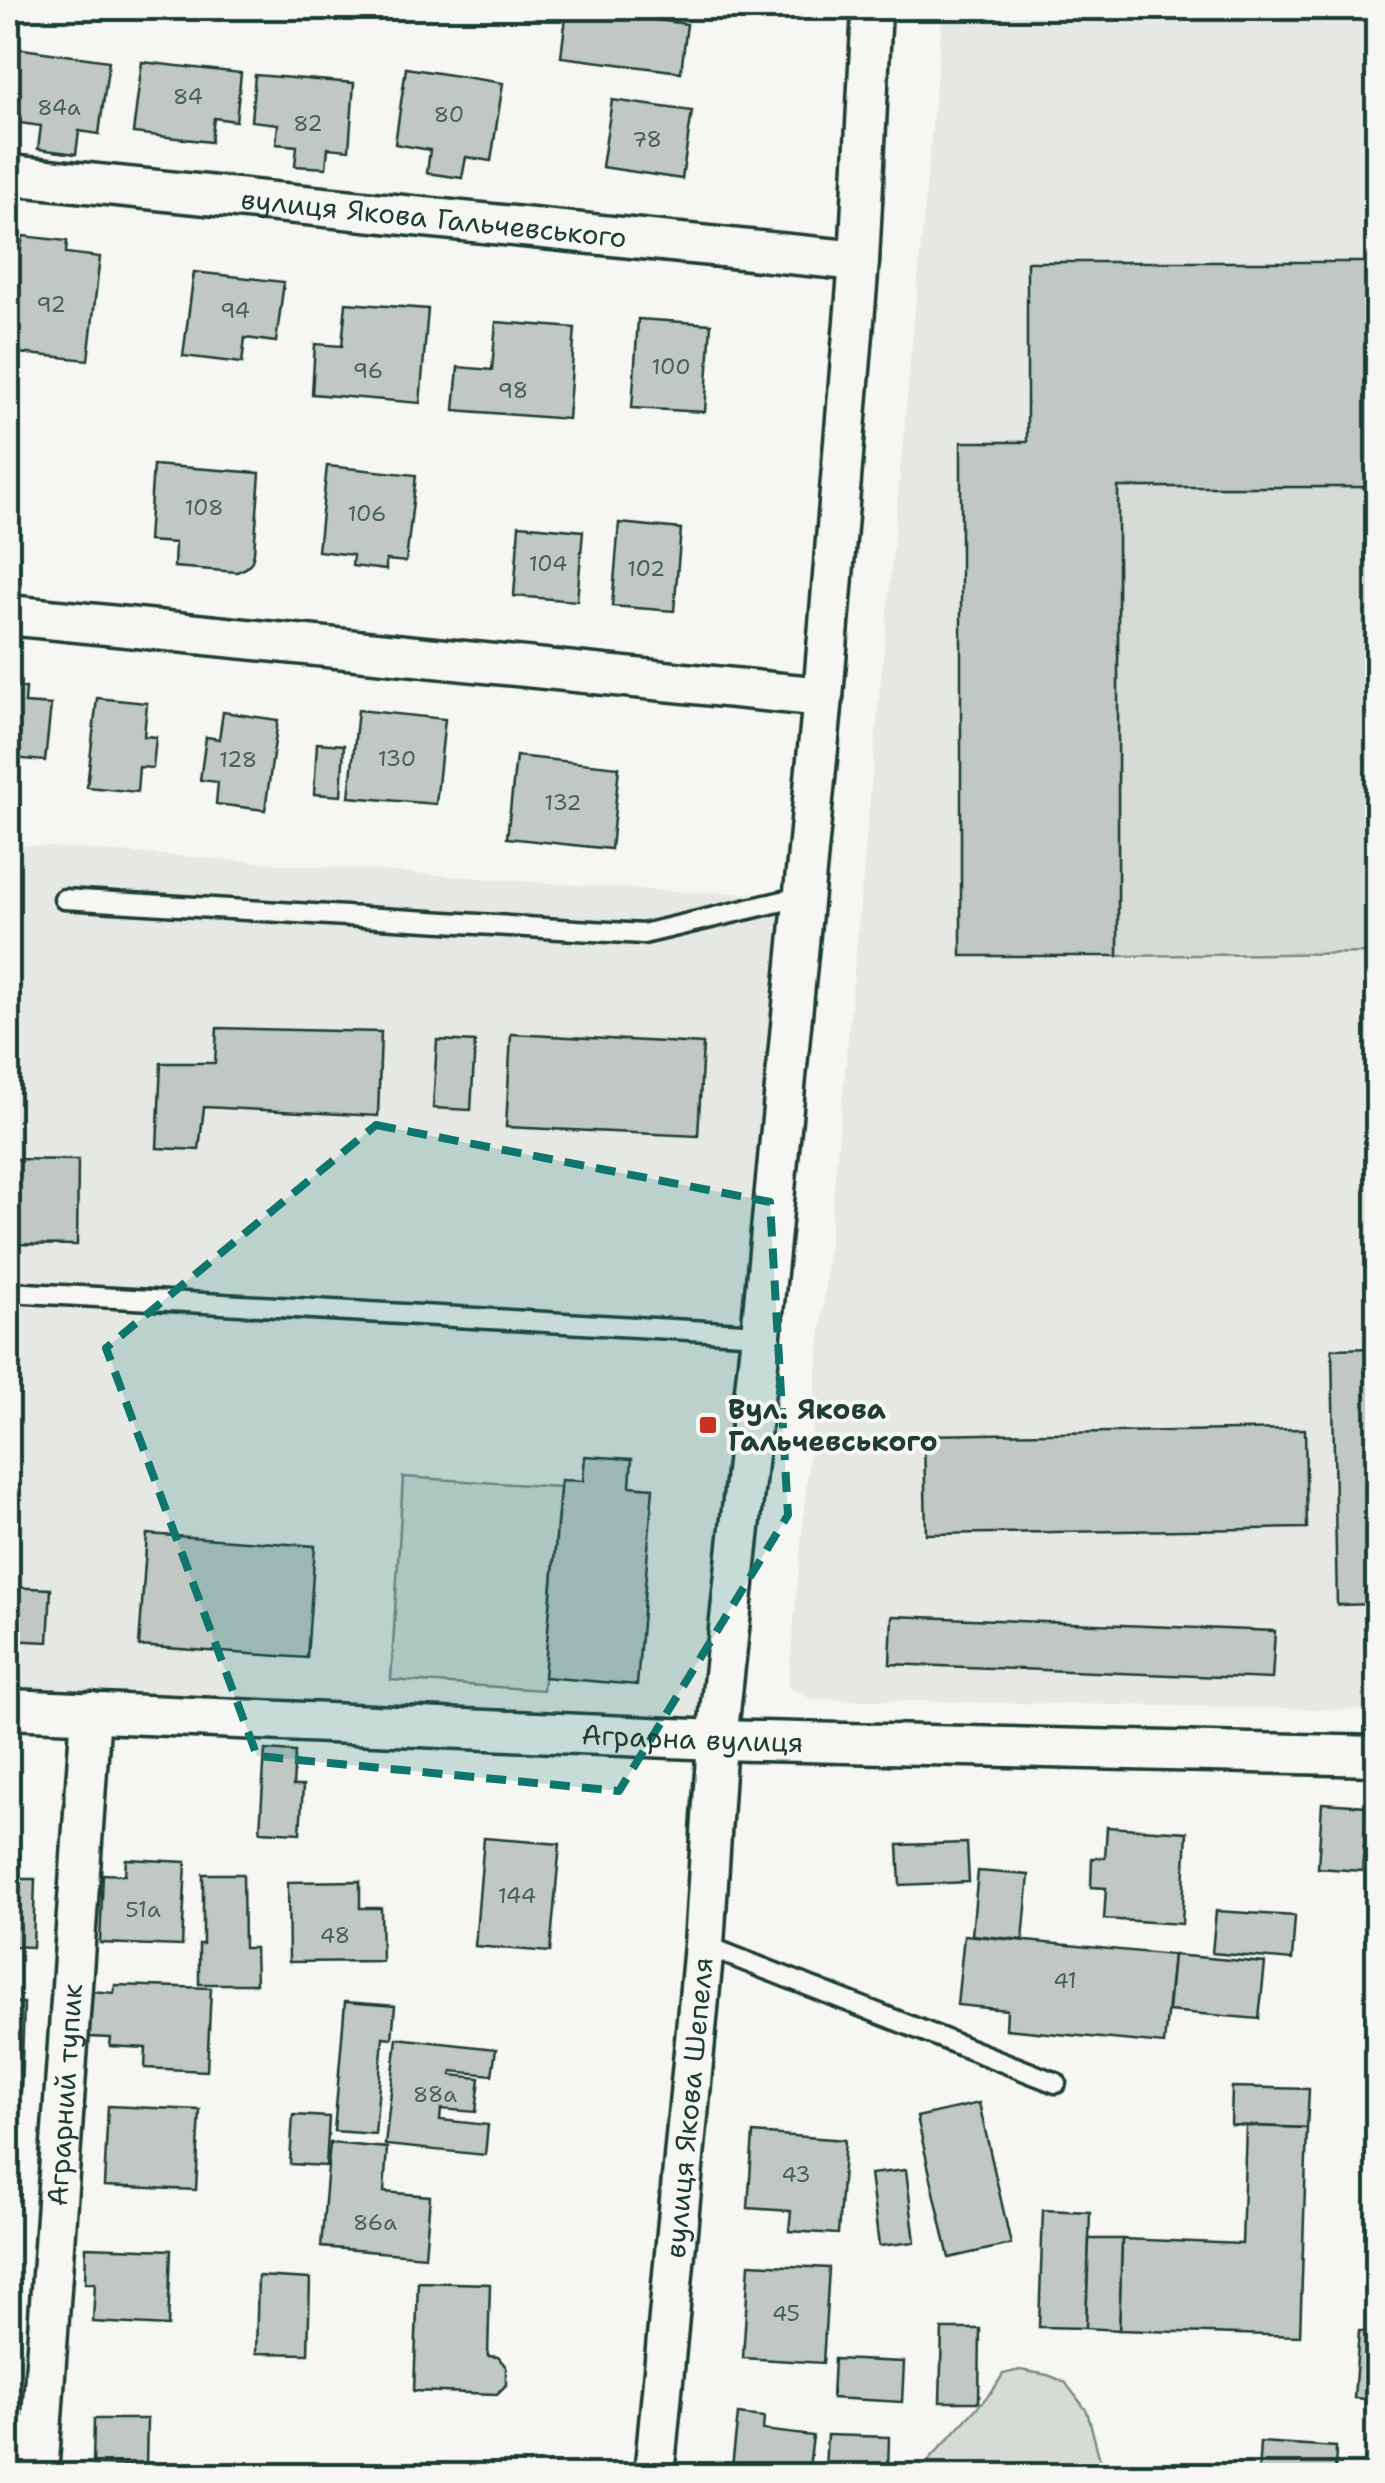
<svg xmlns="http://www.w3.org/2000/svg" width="1385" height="2483" font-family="'Shantell Sans',sans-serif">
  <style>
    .built { fill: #e6e8e4 }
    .green { fill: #d6dbd6; stroke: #7a8c85; stroke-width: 2.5 }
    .building { fill: #c1c8c3; stroke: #1f3d34; stroke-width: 2.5 }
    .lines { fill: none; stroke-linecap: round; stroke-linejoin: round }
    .service-casing { stroke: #1f3d34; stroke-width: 25 }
    .minor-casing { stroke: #1f3d34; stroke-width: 45 }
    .service { stroke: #f6f6f2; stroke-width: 18 }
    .minor { stroke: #f6f6f2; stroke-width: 38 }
    .marked { fill: #0f766e; fill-opacity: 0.2; stroke: #0f766e; stroke-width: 8; stroke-dasharray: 20 12; stroke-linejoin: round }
    .poi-dot { fill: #c8321e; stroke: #f6f6f2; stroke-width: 4 }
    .labels { text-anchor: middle; stroke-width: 8; stroke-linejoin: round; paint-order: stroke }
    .number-label { font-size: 22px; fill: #486058 }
    .street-label { font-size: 28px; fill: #1f3d34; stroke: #f6f6f2 }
    .poi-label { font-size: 28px; font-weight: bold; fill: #1f3d34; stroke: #f6f6f2; text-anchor: start }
  </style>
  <rect width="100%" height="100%" fill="#f6f6f2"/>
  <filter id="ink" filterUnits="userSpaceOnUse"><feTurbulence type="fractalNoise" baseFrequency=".01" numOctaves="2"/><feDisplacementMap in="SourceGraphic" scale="20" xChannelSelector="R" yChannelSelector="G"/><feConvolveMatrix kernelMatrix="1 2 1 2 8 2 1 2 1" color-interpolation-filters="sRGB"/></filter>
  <g filter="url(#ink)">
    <g class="built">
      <polygon points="943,8 1377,8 1377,1710 812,1699 788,1687"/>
      <polygon points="8,844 661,891 805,895 717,1740 8,1709"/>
    </g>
    <g class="green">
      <polygon points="1118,487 1377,487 1377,953 1118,956"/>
      <polygon points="403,1477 560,1487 543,1690 391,1680"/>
      <polygon points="1020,2370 1048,2375 1065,2382 1087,2411 1104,2475 915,2475 994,2389 1003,2374"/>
    </g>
    <g class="building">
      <polygon points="567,8 687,24 681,72 561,57"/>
      <polygon points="8,47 109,61 99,134 79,131 76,154 38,149 41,126 13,122 17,93 8,91"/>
      <polygon points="142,62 241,73 236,121 214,118 211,142 133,133"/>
      <polygon points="406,68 503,83 491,161 466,157 462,178 427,173 430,150 395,144"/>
      <polygon points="255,75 354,83 349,150 328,148 326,168 295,166 297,146 276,144 278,124 251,121"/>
      <polygon points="612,100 692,111 682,179 602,167"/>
      <polygon points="23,236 67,241 66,253 100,257 88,360 8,352 8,254 20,255"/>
      <polygon points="1027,262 1378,262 1378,487 1118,487 1118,956 961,956 961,442 1027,442"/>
      <polygon points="194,272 284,282 276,342 245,338 242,363 183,356"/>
      <polygon points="346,303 428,309 420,403 312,394 315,344 342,346"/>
      <polygon points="638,319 711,324 705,412 632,408"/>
      <polygon points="496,322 575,328 568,419 454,410 458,367 492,370"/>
      <polygon points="153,465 260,473 254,552 252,561 246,568 237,572 174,567 175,543 148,541"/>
      <polygon points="327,466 416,475 406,562 386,560 386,570 352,566 353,555 318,551"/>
      <polygon points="619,523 681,529 674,611 612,606"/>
      <polygon points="519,525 583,531 577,601 514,596"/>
      <polygon points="8,686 26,688 25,703 51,705 45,761 13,758 12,769 8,768"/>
      <polygon points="97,698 147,703 144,736 156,737 153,768 139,767 137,792 87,787"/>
      <polygon points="358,710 445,719 436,804 349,797"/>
      <polygon points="223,712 278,720 265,810 216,804 218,782 200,780 206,737 219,739"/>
      <polygon points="317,743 344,745 341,796 314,794"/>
      <polygon points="516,756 619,767 611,849 507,838"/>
      <polygon points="217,1028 381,1032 378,1116 204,1107 199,1150 157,1148 161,1063 215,1063"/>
      <polygon points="511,1034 703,1044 698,1136 506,1127"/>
      <polygon points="437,1040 475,1042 471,1110 433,1108"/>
      <polygon points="8,1159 78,1160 77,1245 8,1244"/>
      <polygon points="1378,1348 1378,1604 1337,1605 1332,1349"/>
      <polygon points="1305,1429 1307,1528 926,1534 924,1435"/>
      <polygon points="585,1456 632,1459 630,1486 653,1488 637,1685 544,1677 561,1480 583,1481"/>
      <polygon points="147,1534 315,1546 307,1658 139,1646"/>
      <polygon points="8,1587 51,1589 48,1642 8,1640"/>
      <polygon points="892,1616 1275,1631 1272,1679 890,1664"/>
      <polygon points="265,1750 295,1752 293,1786 303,1786 300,1833 260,1831"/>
      <polygon points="1322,1803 1367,1806 1362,1871 1318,1868"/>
      <polygon points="1107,1827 1187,1832 1182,1924 1104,1919 1106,1888 1091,1887 1092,1858 1105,1858"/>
      <polygon points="484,1838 560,1844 550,1952 475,1946"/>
      <polygon points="967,1843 969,1882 900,1885 898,1845"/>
      <polygon points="126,1859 186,1862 182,1946 100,1943 103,1874 125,1875"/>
      <polygon points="978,1871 1029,1875 1023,1940 972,1935"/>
      <polygon points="203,1874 243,1874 244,1948 255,1948 256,1984 199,1984 199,1944 203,1944"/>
      <polygon points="8,1879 35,1879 33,1947 8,1946"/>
      <polygon points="360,1881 360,1908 381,1908 382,1961 289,1962 288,1882"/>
      <polygon points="1216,1911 1295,1916 1292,1960 1212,1953"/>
      <polygon points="964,1935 1173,1955 1164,2044 1006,2029 1007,2010 957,2005"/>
      <polygon points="1173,1955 1265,1963 1259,2019 1168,2011"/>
      <polygon points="115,1985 211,1988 207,2071 145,2068 146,2048 110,2046 111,2038 89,2037 91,1991 114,1993"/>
      <polygon points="345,2002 395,2006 392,2038 383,2037 375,2134 334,2131"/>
      <polygon points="8,2003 24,2003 21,2091 8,2090"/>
      <polygon points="397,2038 496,2049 492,2075 452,2071 451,2075 480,2078 476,2112 441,2109 440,2120 488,2125 485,2155 385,2145"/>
      <polygon points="1232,2087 1309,2089 1307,2128 1231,2125"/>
      <polygon points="979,2103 1011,2244 949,2258 917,2117"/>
      <polygon points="108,2106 200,2110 196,2190 104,2186"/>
      <polygon points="293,2115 329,2117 326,2166 290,2164"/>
      <polygon points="1246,2126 1307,2128 1300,2336 1119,2330 1122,2239 1242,2244"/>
      <polygon points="753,2133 845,2140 838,2234 789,2231 791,2211 748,2208"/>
      <polygon points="330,2143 387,2148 384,2192 430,2196 425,2256 321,2247"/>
      <polygon points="906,2170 915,2242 879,2246 870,2174"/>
      <polygon points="1043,2210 1090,2212 1086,2328 1039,2327"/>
      <polygon points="1089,2239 1122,2239 1119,2330 1086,2328"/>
      <polygon points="86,2247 171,2250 168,2326 93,2322 95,2283 85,2283"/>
      <polygon points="749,2264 829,2268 823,2363 743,2358"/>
      <polygon points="258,2276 310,2279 308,2354 256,2353"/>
      <polygon points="418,2282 490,2284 488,2356 498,2357 506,2367 506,2385 497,2394 414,2391"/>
      <polygon points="942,2329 980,2329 979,2402 940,2402"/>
      <polygon points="1359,2331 1378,2332 1378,2400 1354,2398"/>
      <polygon points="834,2359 904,2362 902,2402 832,2398"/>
      <polygon points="738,2414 764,2417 763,2430 813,2436 808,2476 731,2476"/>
      <polygon points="94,2419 147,2419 146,2466 93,2465"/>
      <polygon points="827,2435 889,2437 888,2472 825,2469"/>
      <polygon points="1260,2442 1336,2447 1335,2476 1258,2476"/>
    </g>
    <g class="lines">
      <g class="service-casing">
        <g id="service">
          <polyline points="64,899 643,934 804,896"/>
          <polyline points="8,1292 761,1334"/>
          <polyline points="704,1945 1056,2083"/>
        </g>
      </g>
      <g class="minor-casing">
        <g id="minor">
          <path id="s1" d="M8 175 859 261"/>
          <polyline points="8,615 823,697"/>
          <path id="s2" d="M8 1709 717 1740 1378 1756"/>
          <path id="s3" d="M38 2476 91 1712"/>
          <path id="s4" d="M654 2476 704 1945 717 1740 761 1334 823 697 859 261 872 8"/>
        </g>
      </g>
      <use href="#service" class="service"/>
      <use href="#minor" class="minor"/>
    </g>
  </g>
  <path class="marked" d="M376 1125 770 1202 788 1515 619 1791 257 1756 106 1348Z"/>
  <rect class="poi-dot" x="698" y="1415" width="20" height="20" rx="5"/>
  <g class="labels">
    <g class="number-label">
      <text x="188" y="104">84</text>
      <text x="59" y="115">84а</text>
      <text x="449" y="122">80</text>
      <text x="308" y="131">82</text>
      <text x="647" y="147">78</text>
      <text x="51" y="312">92</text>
      <text x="235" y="318">94</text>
      <text x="671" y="374">100</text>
      <text x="368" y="378">96</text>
      <text x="513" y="398">98</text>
      <text x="204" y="515">108</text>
      <text x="367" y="521">106</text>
      <text x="548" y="571">104</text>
      <text x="646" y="576">102</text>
      <text x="397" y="766">130</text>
      <text x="238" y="767">128</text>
      <text x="563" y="810">132</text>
      <text x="517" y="1903">144</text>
      <text x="143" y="1917">51а</text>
      <text x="335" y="1943">48</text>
      <text x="1065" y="1988">41</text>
      <text x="435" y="2102">88а</text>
      <text x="796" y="2182">43</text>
      <text x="375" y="2230">86а</text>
      <text x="786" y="2321">45</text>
    </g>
    <g class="street-label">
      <text dy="10" stroke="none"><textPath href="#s1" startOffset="428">вулиця Якова Гальчевського</textPath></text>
      <text dy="10" stroke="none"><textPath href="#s2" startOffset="685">Аграрна вулиця</textPath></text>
      <text dy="10" stroke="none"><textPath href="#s3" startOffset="382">Аграрний тупик</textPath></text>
      <text dy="10" stroke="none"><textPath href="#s4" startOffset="370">вулиця Якова Шепеля</textPath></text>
    </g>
    <g class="poi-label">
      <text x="728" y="1419">Вул. Якова<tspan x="728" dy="32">Гальчевського</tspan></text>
    </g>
  </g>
  <rect width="1385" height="2483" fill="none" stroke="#f6f6f2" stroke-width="40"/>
  <rect x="20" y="20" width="1345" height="2443" fill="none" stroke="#1f3d34" stroke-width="4" filter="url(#ink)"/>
</svg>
